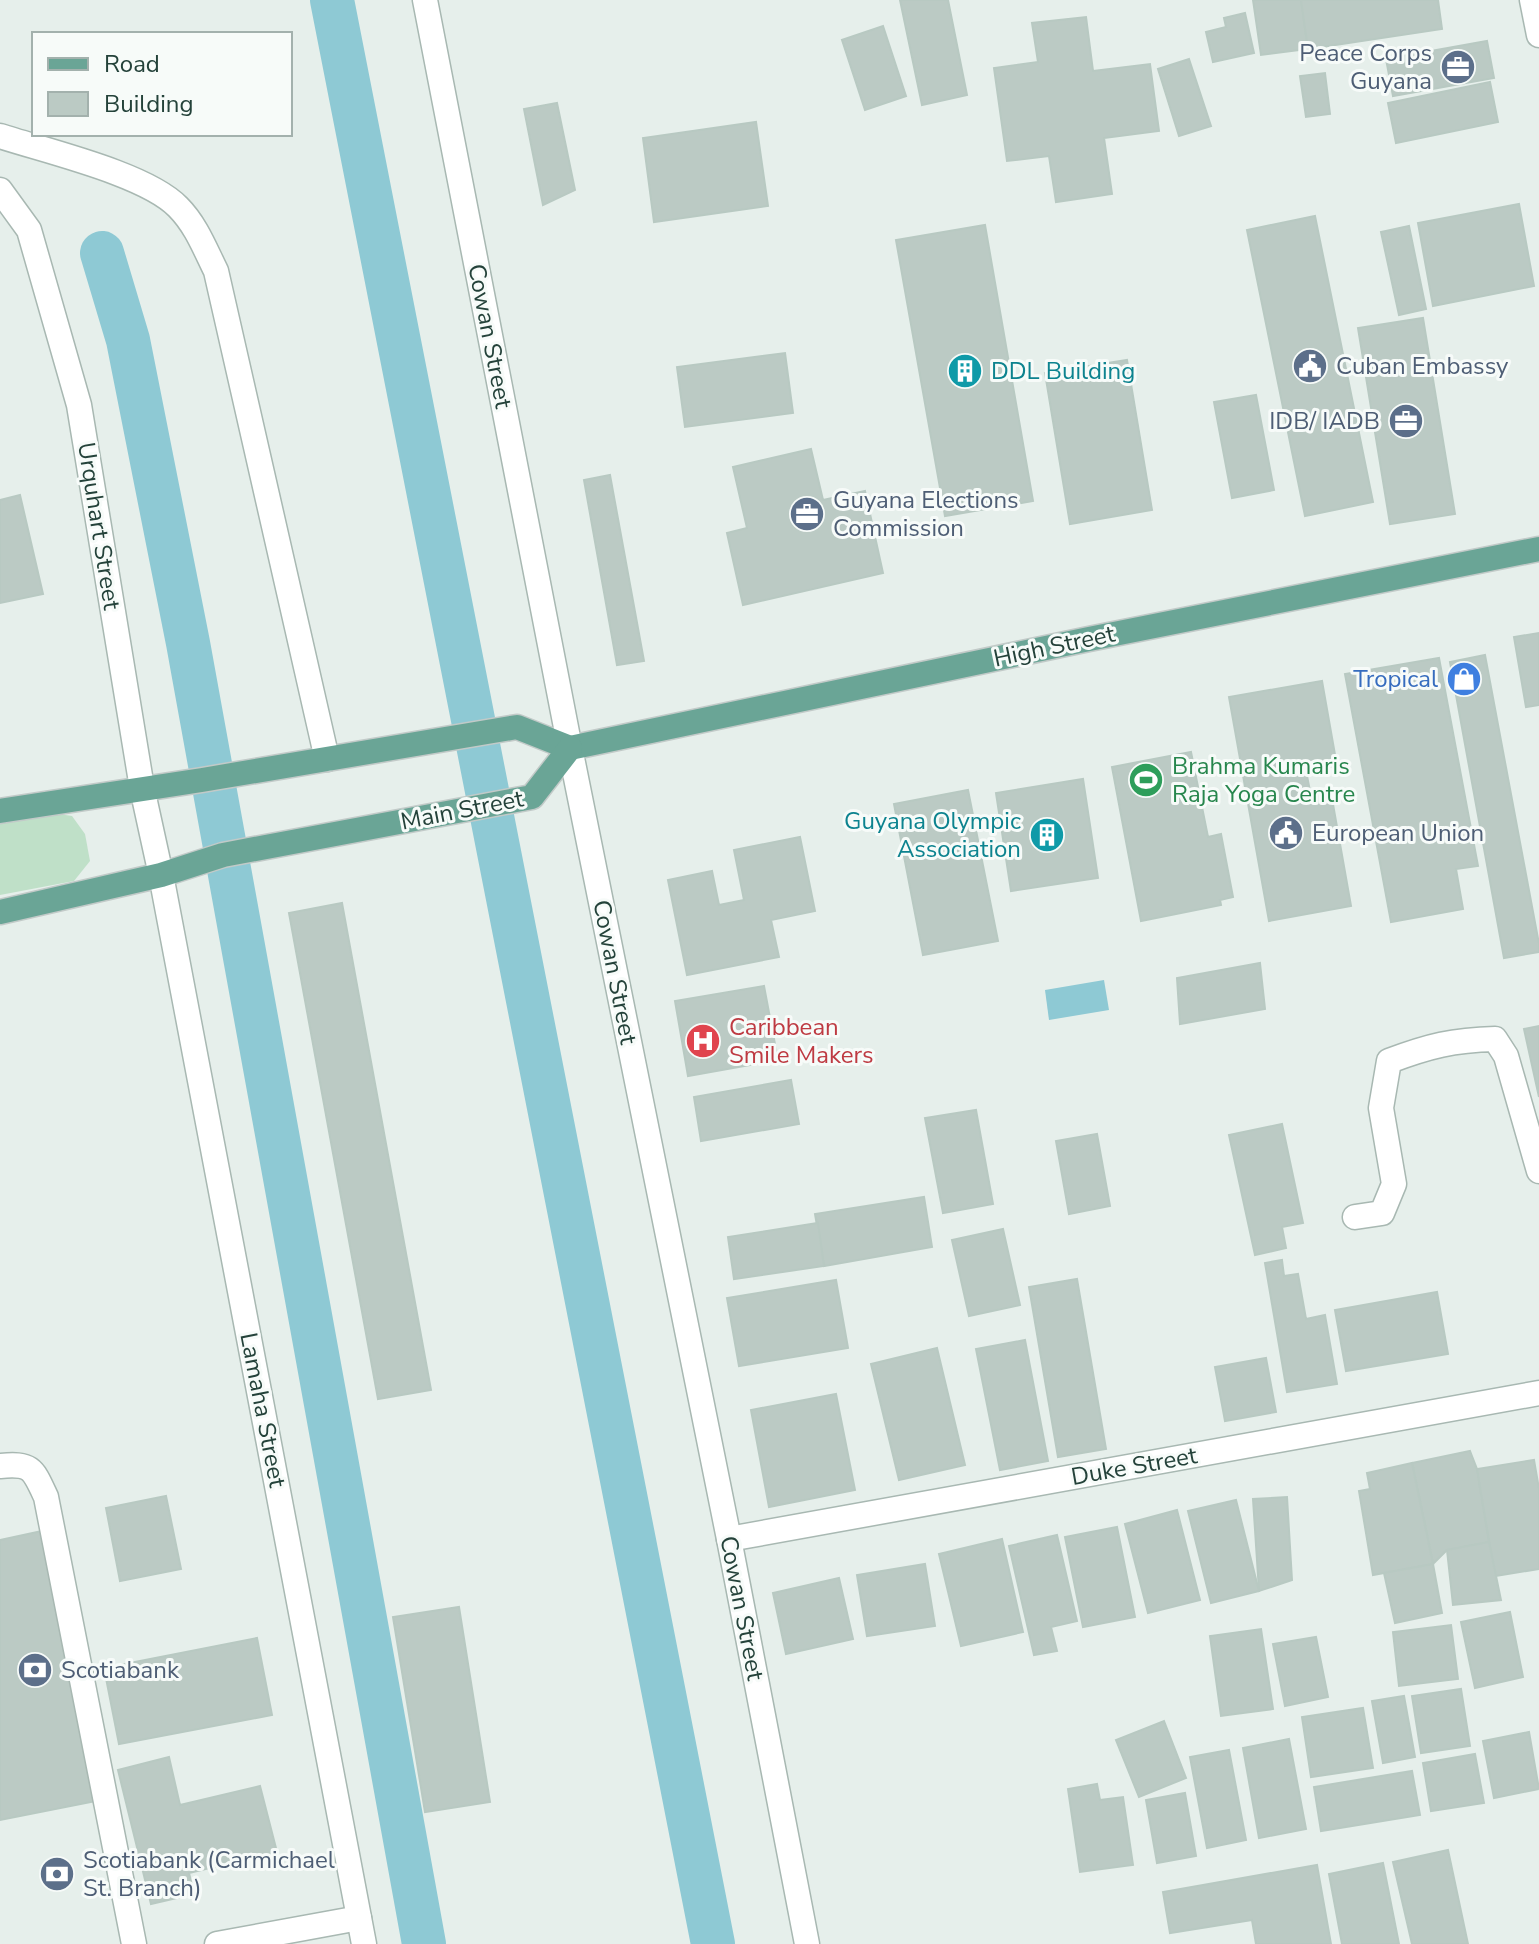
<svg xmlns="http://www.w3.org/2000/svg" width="1539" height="1944" font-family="'Nunito Sans',sans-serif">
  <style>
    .green { fill: #bfe0c8 }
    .water { fill: #8ec9d4 }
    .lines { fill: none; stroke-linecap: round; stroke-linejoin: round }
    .canal { stroke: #8ec9d4; stroke-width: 44 }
    .building { fill: #bbcac4; stroke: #b8c9c2; stroke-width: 2 }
    .minor-casing { stroke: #a8b8b2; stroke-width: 27 }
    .major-casing { stroke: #c2cac8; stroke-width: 27 }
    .minor { stroke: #fff; stroke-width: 24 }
    .major { stroke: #6aa596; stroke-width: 24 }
    .labels { text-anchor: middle; stroke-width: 6; stroke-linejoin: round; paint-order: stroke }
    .service-label { font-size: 24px; fill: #4e5e75; stroke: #f7fbf9; text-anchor: start }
    .street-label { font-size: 24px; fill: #24423a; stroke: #f7fbf9 }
    .culture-label { font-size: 24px; fill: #0d838f; stroke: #f7fbf9; text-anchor: start }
    .shop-label { font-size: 24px; fill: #366cbe; stroke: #f7fbf9; text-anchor: end }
    .leisure-label { font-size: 24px; fill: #27864d; stroke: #f7fbf9; text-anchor: start }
    .health-label { font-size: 24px; fill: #be3a42; stroke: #f7fbf9; text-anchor: start }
  </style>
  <rect width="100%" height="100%" fill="#e6efeb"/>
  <polygon class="green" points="52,813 72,816 85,834 90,861 74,881 0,895 0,822"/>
  <polygon class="water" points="1104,980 1109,1010 1049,1020 1045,990"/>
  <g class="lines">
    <g class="canal">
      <polyline points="332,0 713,1944"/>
      <polyline points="102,253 128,340 188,643 424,1944"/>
    </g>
  </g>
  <g class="building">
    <polygon points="900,0 948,0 967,95 922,105"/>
    <polygon points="1253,0 1301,0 1308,49 1261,55"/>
    <polygon points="1301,0 1438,0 1442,29 1308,49"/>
    <polygon points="1245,13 1254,53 1213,62 1206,32 1226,27 1224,18"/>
    <polygon points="1086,17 1093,71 1150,64 1159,131 1104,138 1112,194 1056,202 1049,156 1007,161 994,68 1038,62 1032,23"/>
    <polygon points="883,26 906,96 865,110 842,40"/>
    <polygon points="1487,41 1494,78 1393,96 1386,59"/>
    <polygon points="1189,59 1211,126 1179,136 1158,69"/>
    <polygon points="1325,73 1330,114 1306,117 1300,76"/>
    <polygon points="1490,82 1498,122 1396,143 1388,103"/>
    <polygon points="557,103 575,190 543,205 524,109"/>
    <polygon points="756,122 768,206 654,222 643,138"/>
    <polygon points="1519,204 1534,286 1433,306 1418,223"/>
    <polygon points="1315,216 1373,502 1305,516 1247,230"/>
    <polygon points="985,225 1033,501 945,516 896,240"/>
    <polygon points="1409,226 1426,309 1399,315 1381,232"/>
    <polygon points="1423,318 1455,514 1390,524 1358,328"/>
    <polygon points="785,353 793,413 685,427 677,367"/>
    <polygon points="1127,360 1152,510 1070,524 1045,373"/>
    <polygon points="1256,395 1274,490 1232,498 1214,402"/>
    <polygon points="811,449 823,500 865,491 883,573 743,605 727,533 747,528 733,467"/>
    <polygon points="610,475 644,661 617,665 584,480"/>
    <polygon points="20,495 43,594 0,603 0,500"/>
    <polygon points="1539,633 1539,705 1526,707 1514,637"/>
    <polygon points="1485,655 1539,944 1539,952 1504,958 1450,662"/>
    <polygon points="1439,658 1478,866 1456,869 1463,909 1391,922 1345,674"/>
    <polygon points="1322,681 1337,766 1306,771 1311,796 1331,793 1351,906 1269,921 1229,697"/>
    <polygon points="1191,752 1208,837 1221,834 1233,897 1220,900 1221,905 1141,921 1112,767"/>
    <polygon points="1083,779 1098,878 1011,891 996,793"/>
    <polygon points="968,790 998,941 923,955 894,804"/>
    <polygon points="800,837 815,911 771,920 779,957 687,975 668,880 712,871 719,905 744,900 734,850"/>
    <polygon points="342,903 431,1390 378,1399 289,913"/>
    <polygon points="1260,963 1265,1009 1180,1024 1177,978"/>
    <polygon points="764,986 778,1060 688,1076 675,1001"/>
    <polygon points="1539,1026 1539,1097 1524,1029"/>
    <polygon points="791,1080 799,1124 701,1141 694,1097"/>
    <polygon points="976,1110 993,1204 943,1213 925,1118"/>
    <polygon points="1282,1124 1303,1223 1282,1227 1286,1248 1255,1255 1229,1135"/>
    <polygon points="1097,1134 1110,1206 1069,1214 1056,1141"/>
    <polygon points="924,1197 932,1247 824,1266 815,1214"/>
    <polygon points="818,1223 824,1266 734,1279 728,1237"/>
    <polygon points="1003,1229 1020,1305 969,1316 952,1240"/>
    <polygon points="1282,1260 1284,1276 1298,1274 1306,1319 1325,1315 1337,1384 1287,1392 1265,1263"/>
    <polygon points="1077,1279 1106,1449 1058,1457 1029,1287"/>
    <polygon points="836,1280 848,1348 739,1366 727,1298"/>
    <polygon points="1437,1292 1448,1354 1346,1371 1335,1310"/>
    <polygon points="1025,1340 1048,1461 1000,1470 976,1349"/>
    <polygon points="937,1348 965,1465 899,1480 871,1364"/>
    <polygon points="1266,1358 1276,1412 1225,1421 1215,1367"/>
    <polygon points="836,1394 855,1490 769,1507 751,1410"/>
    <polygon points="1470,1451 1477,1469 1489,1542 1447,1550 1433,1564 1412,1463"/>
    <polygon points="1534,1460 1539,1489 1539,1569 1495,1576 1477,1469"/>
    <polygon points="1412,1463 1433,1564 1373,1575 1359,1491 1370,1489 1367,1473"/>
    <polygon points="166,1496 181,1569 120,1581 106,1508"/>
    <polygon points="1287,1497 1292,1580 1259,1591 1253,1499"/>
    <polygon points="1236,1500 1259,1591 1211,1603 1188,1511"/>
    <polygon points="1177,1510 1200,1600 1148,1613 1125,1524"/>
    <polygon points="1117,1527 1135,1617 1083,1627 1065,1537"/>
    <polygon points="42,1531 96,1801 0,1820 0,1540"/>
    <polygon points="1057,1535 1077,1621 1051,1627 1057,1651 1034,1655 1009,1546"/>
    <polygon points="1002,1539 1023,1632 961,1646 939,1554"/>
    <polygon points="1489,1542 1501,1600 1453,1605 1447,1550"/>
    <polygon points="925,1564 935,1626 867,1636 857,1575"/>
    <polygon points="1433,1564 1442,1613 1395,1623 1384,1573"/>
    <polygon points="839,1578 853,1639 786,1654 773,1593"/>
    <polygon points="459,1607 490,1802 425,1812 393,1617"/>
    <polygon points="1510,1612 1523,1677 1475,1688 1461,1622"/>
    <polygon points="1451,1625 1458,1679 1399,1686 1393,1632"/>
    <polygon points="1261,1629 1273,1709 1221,1716 1210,1636"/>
    <polygon points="1316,1637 1328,1697 1285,1706 1273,1644"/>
    <polygon points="257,1638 272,1715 119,1744 104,1668"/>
    <polygon points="1461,1689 1470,1746 1421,1753 1412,1696"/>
    <polygon points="1404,1696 1415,1757 1383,1763 1372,1701"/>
    <polygon points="1363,1708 1373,1768 1311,1777 1302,1717"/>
    <polygon points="1164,1721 1186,1778 1139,1797 1116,1740"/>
    <polygon points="1529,1732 1539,1789 1494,1798 1483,1741"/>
    <polygon points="1289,1739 1306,1829 1259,1838 1243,1748"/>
    <polygon points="1229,1750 1246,1840 1207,1848 1190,1757"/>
    <polygon points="1475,1754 1484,1803 1431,1811 1423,1763"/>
    <polygon points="169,1757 180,1805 260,1786 277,1852 189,1873 194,1894 151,1904 118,1770"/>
    <polygon points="1412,1771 1420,1815 1321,1831 1314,1787"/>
    <polygon points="1097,1784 1100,1800 1123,1797 1133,1865 1080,1872 1068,1789"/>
    <polygon points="1185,1793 1196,1856 1157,1863 1146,1800"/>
    <polygon points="1448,1850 1468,1944 1412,1944 1393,1862"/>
    <polygon points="1383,1863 1399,1944 1342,1944 1329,1874"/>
    <polygon points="1317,1865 1331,1944 1256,1944 1252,1920 1170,1933 1163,1892"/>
  </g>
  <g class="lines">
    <g class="minor-casing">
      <g id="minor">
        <polyline points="425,0 570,748 729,1539 807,1944"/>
        <polyline points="1532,0 1539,35"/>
        <path d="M0 136C46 151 146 174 178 207 196 225 205 249 216 271L327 759"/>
        <polyline points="0,190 29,230 79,405 142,788 161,875 364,1944"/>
        <path d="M1355 1217 1382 1213 1394 1184 1381 1108 1389 1061C1429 1046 1453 1040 1495 1039L1506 1056 1539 1171"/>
        <path d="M0 1466C32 1463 33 1469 46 1497L134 1944"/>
        <polyline points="729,1539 1539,1393"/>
        <polyline points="217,1944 359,1918"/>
      </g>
    </g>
    <g class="major-casing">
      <g id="major">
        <polyline points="570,748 1089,639 1539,549"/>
        <polyline points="0,811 202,780 517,727 570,748"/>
        <polyline points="0,912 161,875 223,855 532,797 570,748"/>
      </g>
    </g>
    <use href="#minor" class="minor"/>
    <use href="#major" class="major"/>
  </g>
  <defs>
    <g id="office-disc" transform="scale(1.8)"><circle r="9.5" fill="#5c6f8a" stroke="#f7fbf9"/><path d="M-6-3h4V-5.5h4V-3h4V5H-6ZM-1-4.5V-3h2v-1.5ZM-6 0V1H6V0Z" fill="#fff"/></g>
    <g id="civic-disc" transform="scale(1.8)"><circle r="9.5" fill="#5c6f8a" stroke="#f7fbf9"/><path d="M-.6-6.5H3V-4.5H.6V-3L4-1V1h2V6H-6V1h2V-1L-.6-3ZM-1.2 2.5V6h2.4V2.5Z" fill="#fff"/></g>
    <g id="building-disc" transform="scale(1.8)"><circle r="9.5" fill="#0f9aa8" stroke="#f7fbf9"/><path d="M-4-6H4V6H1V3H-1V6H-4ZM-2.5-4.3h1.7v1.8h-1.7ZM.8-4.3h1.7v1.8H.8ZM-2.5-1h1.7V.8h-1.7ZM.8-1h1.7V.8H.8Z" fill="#fff"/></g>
    <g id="shop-disc" transform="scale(1.8)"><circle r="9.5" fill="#3f7fe0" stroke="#f7fbf9"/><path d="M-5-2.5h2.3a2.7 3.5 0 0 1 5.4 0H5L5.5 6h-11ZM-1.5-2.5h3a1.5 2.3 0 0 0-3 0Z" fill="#fff"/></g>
    <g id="stadium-disc" transform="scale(1.8)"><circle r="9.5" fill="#2e9e5b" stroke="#f7fbf9"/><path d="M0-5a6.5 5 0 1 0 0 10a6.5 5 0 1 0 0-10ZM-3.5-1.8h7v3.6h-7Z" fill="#fff"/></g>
    <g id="hospital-disc" transform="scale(1.8)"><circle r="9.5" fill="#e0444e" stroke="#f7fbf9"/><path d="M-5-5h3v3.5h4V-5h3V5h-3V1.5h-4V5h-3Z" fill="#fff"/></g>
    <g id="bank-disc" transform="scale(1.8)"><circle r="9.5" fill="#5c6f8a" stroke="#f7fbf9"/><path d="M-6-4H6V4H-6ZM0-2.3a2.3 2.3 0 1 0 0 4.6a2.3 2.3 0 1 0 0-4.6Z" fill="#fff"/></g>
  </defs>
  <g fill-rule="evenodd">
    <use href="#office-disc" x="1458" y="67"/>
    <use href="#civic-disc" x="1310" y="366"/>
    <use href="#building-disc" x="965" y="371"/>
    <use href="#office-disc" x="1406" y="421"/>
    <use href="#office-disc" x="807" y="514"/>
    <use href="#shop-disc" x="1464" y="679"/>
    <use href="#stadium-disc" x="1146" y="780"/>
    <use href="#civic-disc" x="1286" y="833"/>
    <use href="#building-disc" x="1047" y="835"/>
    <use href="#hospital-disc" x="703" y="1041"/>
    <use href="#bank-disc" x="35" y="1670"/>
    <use href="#bank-disc" x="57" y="1874"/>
  </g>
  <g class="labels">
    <g class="service-label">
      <text x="1432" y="61" text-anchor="end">Peace Corps<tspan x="1432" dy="28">Guyana</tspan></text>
      <text x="1336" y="374">Cuban Embassy</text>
      <text x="1380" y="429" text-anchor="end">IDB/ IADB</text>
      <text x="833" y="508">Guyana Elections<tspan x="833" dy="28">Commission</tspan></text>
      <text x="1312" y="841">European Union</text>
      <text x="61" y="1678">Scotiabank</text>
      <text x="83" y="1868">Scotiabank (Carmichael<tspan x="83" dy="28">St. Branch)</tspan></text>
    </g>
    <g class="street-label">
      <text transform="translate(490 336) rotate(79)" y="8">Cowan Street</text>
      <text transform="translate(99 526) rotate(81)" y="8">Urquhart Street</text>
      <text transform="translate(1054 646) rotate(-12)" y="8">High Street</text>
      <text transform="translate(462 810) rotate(-11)" y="8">Main Street</text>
      <text transform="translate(615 972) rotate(79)" y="8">Cowan Street</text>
      <text transform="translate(263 1410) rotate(79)" y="8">Lamaha Street</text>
      <text transform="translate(1134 1466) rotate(-10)" y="8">Duke Street</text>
      <text transform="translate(742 1608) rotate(79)" y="8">Cowan Street</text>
    </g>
    <g class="culture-label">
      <text x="991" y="379">DDL Building</text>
      <text x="1021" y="829" text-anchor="end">Guyana Olympic<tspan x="1021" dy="28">Association</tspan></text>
    </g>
    <g class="shop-label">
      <text x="1438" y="687">Tropical</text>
    </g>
    <g class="leisure-label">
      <text x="1172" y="774">Brahma Kumaris<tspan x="1172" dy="28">Raja Yoga Centre</tspan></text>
    </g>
    <g class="health-label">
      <text x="729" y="1035">Caribbean<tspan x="729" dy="28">Smile Makers</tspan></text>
    </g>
  </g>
  <rect x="32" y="32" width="260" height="104" fill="#f7fbf9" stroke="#a3b1ad" stroke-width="2"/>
  <rect x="48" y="58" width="40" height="12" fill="#6aa596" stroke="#a3b1ad" stroke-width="2"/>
  <text x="104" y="72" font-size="24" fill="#24423a">Road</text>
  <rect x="48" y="92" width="40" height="24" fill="#bbcac4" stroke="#a3b1ad" stroke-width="2"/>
  <text x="104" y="112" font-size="24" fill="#24423a">Building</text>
</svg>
